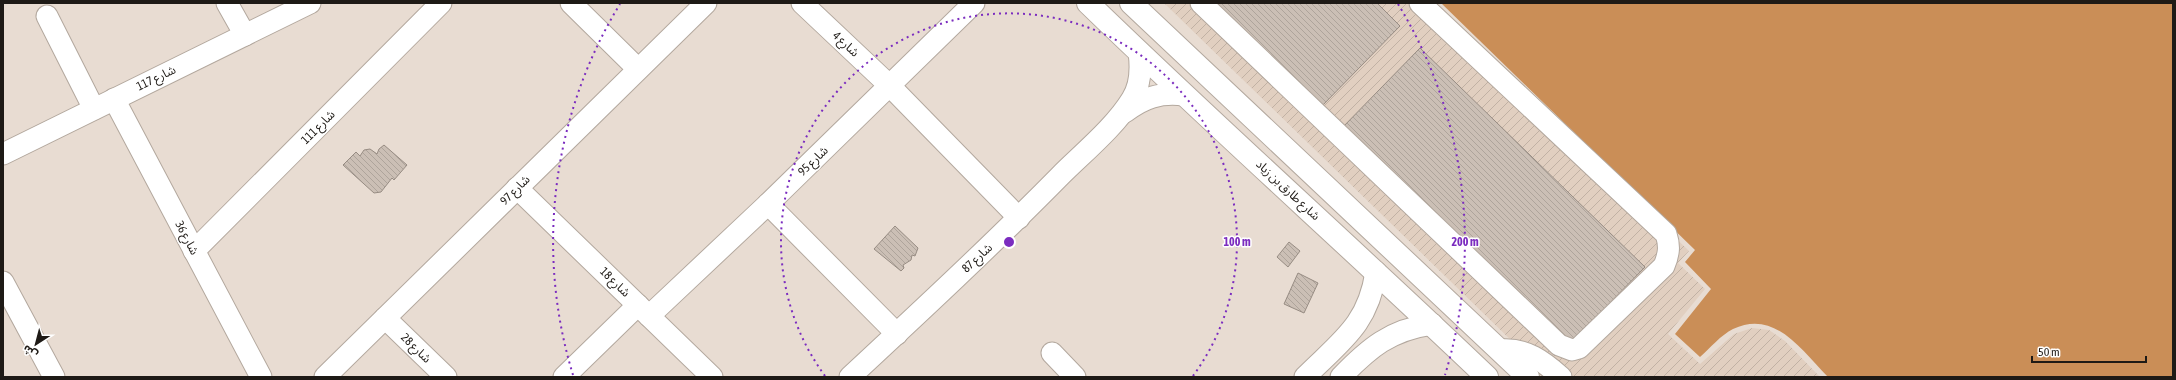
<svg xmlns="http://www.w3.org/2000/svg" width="2176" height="380" font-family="'Asap Condensed','Noto Sans Arabic',sans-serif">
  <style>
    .industrial { fill: url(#industrial-furrows) }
    .water { fill: #ca8e57 }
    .building { fill: url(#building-back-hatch); stroke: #978c83 }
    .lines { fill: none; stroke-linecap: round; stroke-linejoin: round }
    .minor-casing { stroke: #b3a89e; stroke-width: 23 }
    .major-casing { stroke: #b3a89e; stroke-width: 24 }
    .minor { stroke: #fff; stroke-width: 21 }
    .major { stroke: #fff; stroke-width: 22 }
    .ring { fill: none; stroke: #7b2cbf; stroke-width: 2; stroke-dasharray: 2 4 }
    .labels { text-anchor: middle; stroke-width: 3; stroke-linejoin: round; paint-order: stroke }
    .street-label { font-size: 12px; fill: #1e1a16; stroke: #fff }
    .centre { fill: #7b2cbf; stroke: #fff; stroke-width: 2 }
    .ring-label { font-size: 12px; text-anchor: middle; font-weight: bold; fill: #7b2cbf; stroke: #fff; stroke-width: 3; stroke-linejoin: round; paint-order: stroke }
  </style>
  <defs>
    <pattern id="industrial-furrows" width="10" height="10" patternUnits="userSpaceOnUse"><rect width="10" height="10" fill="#e1cfc0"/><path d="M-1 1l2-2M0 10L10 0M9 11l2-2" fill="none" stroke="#c1b1a4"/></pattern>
    <pattern id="building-back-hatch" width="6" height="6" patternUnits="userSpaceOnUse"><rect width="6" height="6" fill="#cbbfb5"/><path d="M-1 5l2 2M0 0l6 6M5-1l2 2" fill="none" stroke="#aea49b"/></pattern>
  </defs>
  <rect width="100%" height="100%" fill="#e8dcd2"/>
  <polygon class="industrial" points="1164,3 1434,3 1689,251 1678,263 1705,289 1668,334 1700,364 1734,334 1752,328 1769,330 1785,341 1820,377 1549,377"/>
  <path class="water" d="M1441 3H2173V377H1828C1801 350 1775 309 1733 329 1721 335 1710 348 1700 357L1675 334 1711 289 1685 262 1695 250Z"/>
  <g class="building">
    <polygon points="1213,3 1377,3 1400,26 1320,108"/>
    <polygon points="1420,48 1645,267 1565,349 1340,130"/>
    <polygon points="384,145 407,165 394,180 392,178 381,192 374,193 343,165 356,152 360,156 364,150 370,149 377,154 379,149"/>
    <polygon points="895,226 918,248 915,256 912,255 911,260 903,265 904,268 901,271 874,249"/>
    <polygon points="1289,242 1300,251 1288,267 1277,257"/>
    <polygon points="1298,273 1318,283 1304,313 1284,304"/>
  </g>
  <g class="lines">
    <g class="minor-casing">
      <g id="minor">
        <polyline points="227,3 245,35"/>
        <polyline points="571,3 638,69"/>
        <polyline points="802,3 890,86 1019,218"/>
        <path d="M1201 3 1559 345 1572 350 1579 348 1664 266C1669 254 1670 246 1666 234L1420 3"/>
        <polyline points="47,16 94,109"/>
        <polyline points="114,99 261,377"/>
        <path d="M1125 112C1143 98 1160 92 1184 95"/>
        <polyline points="3,154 310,3"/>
        <polyline points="517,188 712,377"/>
        <polyline points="768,204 897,334"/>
        <polyline points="194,251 441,3"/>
        <polyline points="3,282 54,377"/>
        <polyline points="649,316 768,204 974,3"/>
        <polyline points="385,318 446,377"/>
        <path d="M1501 350C1526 348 1543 361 1561 377"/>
        <polyline points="1052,353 1075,377"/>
        <polyline points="325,377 706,3"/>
        <polyline points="564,377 638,305"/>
        <path d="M850 377C921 311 992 245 1060 176 1083 153 1115 127 1132 99 1141 85 1141 67 1139 52"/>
        <path d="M1305 377C1341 341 1368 325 1376 272"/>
        <path d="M1341 377C1369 348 1390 330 1432 324"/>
      </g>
    </g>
    <g class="major-casing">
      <g id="major">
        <path d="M1088 3C1219 130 1355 251 1487 377"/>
        <polyline points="1131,3 1528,377"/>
      </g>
    </g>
    <use href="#minor" class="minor"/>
    <use href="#major" class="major"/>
  </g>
  <g class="ring">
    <path d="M825 376A228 228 0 1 1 1193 376"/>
    <path d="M573 375A456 456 0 0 1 620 4M1398 4A456 456 0 0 1 1445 375"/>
  </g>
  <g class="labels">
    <g class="street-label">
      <text transform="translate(846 44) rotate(43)" y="4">شارع 4</text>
      <text transform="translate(156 78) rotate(-26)" y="4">شارع 117</text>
      <text transform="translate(318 127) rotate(-45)" y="4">شارع 111</text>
      <text transform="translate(813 161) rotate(-44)" y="4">شارع 95</text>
      <text transform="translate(515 190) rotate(-45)" y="4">شارع 97</text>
      <text transform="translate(1288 190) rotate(43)" y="4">شارع طارق بن زياد</text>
      <text transform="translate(187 238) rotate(62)" y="4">شارع 36</text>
      <text transform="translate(977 258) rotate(-43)" y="4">شارع 87</text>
      <text transform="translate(615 282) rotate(44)" y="4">شارع 18</text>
      <text transform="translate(416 348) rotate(44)" y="4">شارع 28</text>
    </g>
  </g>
  <circle cx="1009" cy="242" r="6" class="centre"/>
  <g class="ring-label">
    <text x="1237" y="246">100 m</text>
    <text x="1465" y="246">200 m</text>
  </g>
  <rect width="2176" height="380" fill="none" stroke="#1e1a16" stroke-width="8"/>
  <g transform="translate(36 344) rotate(216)" stroke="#ffffff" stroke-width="3" paint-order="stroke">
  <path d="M0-3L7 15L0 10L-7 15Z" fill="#1e1a16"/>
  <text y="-6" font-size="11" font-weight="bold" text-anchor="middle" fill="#1e1a16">ش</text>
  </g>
  <path d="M2032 356v6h114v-6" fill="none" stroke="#1e1a16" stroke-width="2"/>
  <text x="2038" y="356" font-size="12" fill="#1e1a16" stroke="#ffffff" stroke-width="3" paint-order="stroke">50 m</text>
</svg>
